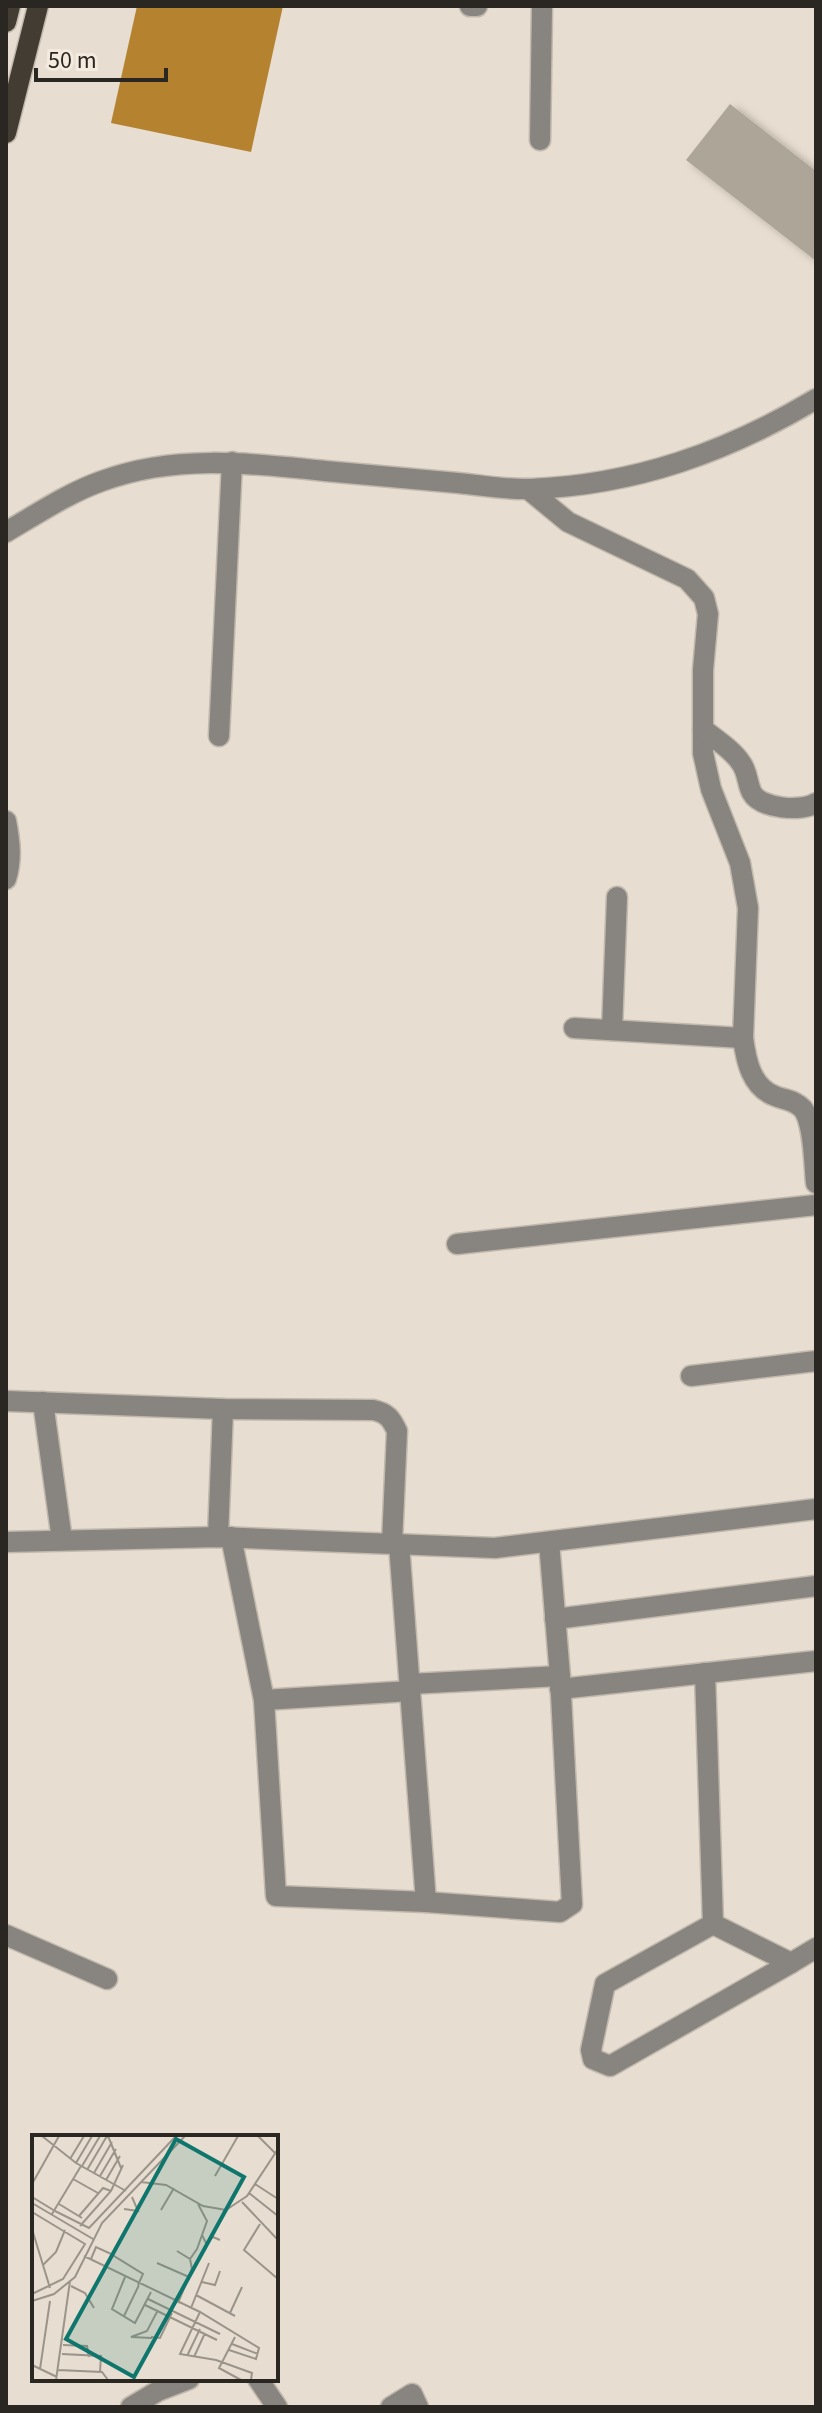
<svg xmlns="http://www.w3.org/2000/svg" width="822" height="2413" font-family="'Source Sans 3',sans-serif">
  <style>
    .water { fill: #b58230 }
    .building { fill: #aea599; filter: url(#shadow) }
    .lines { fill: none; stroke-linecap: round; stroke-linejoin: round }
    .minor-casing { stroke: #c1b9ad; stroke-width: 23 }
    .major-casing { stroke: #c1b9ad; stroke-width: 23 }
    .minor { stroke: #88847f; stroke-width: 20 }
    .major { stroke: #433c33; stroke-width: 20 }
    .inset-road { fill: none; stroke: #9b948a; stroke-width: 2 }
    .view { fill: #0f766e; fill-opacity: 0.15; stroke: #0f766e; stroke-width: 4 }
    .inset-edge { fill: none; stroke: #2a2722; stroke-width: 4 }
  </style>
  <defs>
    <filter id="shadow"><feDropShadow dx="6" dy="3.5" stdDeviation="4" flood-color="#0004"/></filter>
  </defs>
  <rect width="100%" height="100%" fill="#e7ddd0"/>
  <polygon class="water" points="137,6 283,6 251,152 111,123"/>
  <polygon class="building" points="730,104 816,171 816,261 686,160"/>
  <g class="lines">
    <g class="minor-casing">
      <g id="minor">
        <polyline points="470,6 477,6"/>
        <polyline points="540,140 542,6"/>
        <polyline points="528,489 568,522 687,579 704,598 708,614 703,670 703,753 711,789 740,863 748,908 743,1038 574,1028"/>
        <path d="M6 532C37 514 68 493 102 481 174 454 251 463 325 471 369 475 413 479 458 483 481 485 506 490 530 489 635 485 727 452 816 399"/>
        <path d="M703 729C715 739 733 750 741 763 748 772 747 784 752 793 761 809 802 812 816 803"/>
        <polyline points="219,736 232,462"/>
        <path d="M6 821C10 842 12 859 6 879"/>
        <polyline points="612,1030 617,897"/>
        <path d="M743 1038C746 1060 751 1087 775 1096 785 1100 795 1100 803 1109 814 1124 814 1164 816 1183"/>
        <polyline points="457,1244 816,1205"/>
        <polyline points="691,1376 816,1361"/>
        <path d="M6 1401 223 1409 373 1410C387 1413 391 1418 397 1431L392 1543"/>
        <polyline points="43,1402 62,1540"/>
        <polyline points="218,1537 223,1409"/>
        <polyline points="231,1537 264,1700 276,1896 426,1902 560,1912 572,1904 560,1676 549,1542"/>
        <polyline points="6,1542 218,1537 495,1548 816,1509"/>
        <polyline points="399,1544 426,1902"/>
        <polyline points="555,1619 816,1586"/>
        <polyline points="705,1673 713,1924 605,1984 591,2050 593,2059 610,2066 791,1963"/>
        <polyline points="410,1684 560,1676"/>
        <polyline points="560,1689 816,1661"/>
        <polyline points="264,1700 410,1691"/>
        <polyline points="713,1924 791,1963 816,1948"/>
        <polyline points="6,1935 107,1979"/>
        <polyline points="258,2379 277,2407"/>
        <polyline points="131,2407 158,2391 189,2379"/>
        <polyline points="391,2407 412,2394 418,2407"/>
      </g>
    </g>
    <g class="major-casing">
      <g id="major">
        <polyline points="6,22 10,6"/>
        <polyline points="6,133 38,6"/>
      </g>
    </g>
    <use href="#minor" class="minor"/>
    <use href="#major" class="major"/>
  </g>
  <g transform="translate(32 2135)">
    <rect width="246" height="246" fill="#e7ddd0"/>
    <path class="inset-road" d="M10 1 44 28 94 56M76 1 89 33M226 1 243 18M38 24 52 1M44 28 60 1M50 31 68 1M55 35 75 1M62 38 80 7M68 41 84 14M183 41 206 1M41 44 66 58M74 45 88 21M109 47 134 50 171 71 194 75 215 61 246 14M0 49 27 1M223 49 246 64M217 58 246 81M0 62 23 76M210 67 246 105M0 68 61 104M27 69 50 83M92 74 106 76 100 62M129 75 142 53M23 76 57 93 144 1M0 77 53 109 31 144 0 159M20 79 49 31M47 81 71 53 79 56M228 89 212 115 246 144M48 91 79 56 91 30M0 94 18 153M170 100 174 108 181 102 188 105M145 116 158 124 165 114 175 86 166 69M52 121 168 177 227 213 224 224 197 215M59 124 64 112 77 118 111 139 106 150M125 128 157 142M11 130 24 117 33 95M93 142 80 174 103 188 119 157M170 147 183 150 188 136M39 151 53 158 62 173M164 160 203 181M116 164 188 199M0 166 22 159 43 142 70 88 153 1M146 168 160 134 158 124M113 170 185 205M159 173 177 128M168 177 148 219 184 225 220 238 219 245M198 178 210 152M92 181 107 150M119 202 128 203 140 178M203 202 187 233 209 245M120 203 99 202 115 196 126 175M200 209 226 219M31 210 55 211 57 222M30 219 69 221 68 237M155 221 168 194M162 222 173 198M0 230 25 242M8 234 18 166M26 235 70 237 76 245M24 245 38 146"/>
    <path class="view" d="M144 4 212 42 102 242 34 204Z"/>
    <rect width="246" height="246" class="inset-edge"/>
  </g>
  <rect width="822" height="2413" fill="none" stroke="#2a2722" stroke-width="16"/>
  <path d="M36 68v12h130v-12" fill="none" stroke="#2a2722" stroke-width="4"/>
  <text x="48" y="68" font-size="24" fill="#2a2722" stroke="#f4eadd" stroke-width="6" paint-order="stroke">50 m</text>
</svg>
